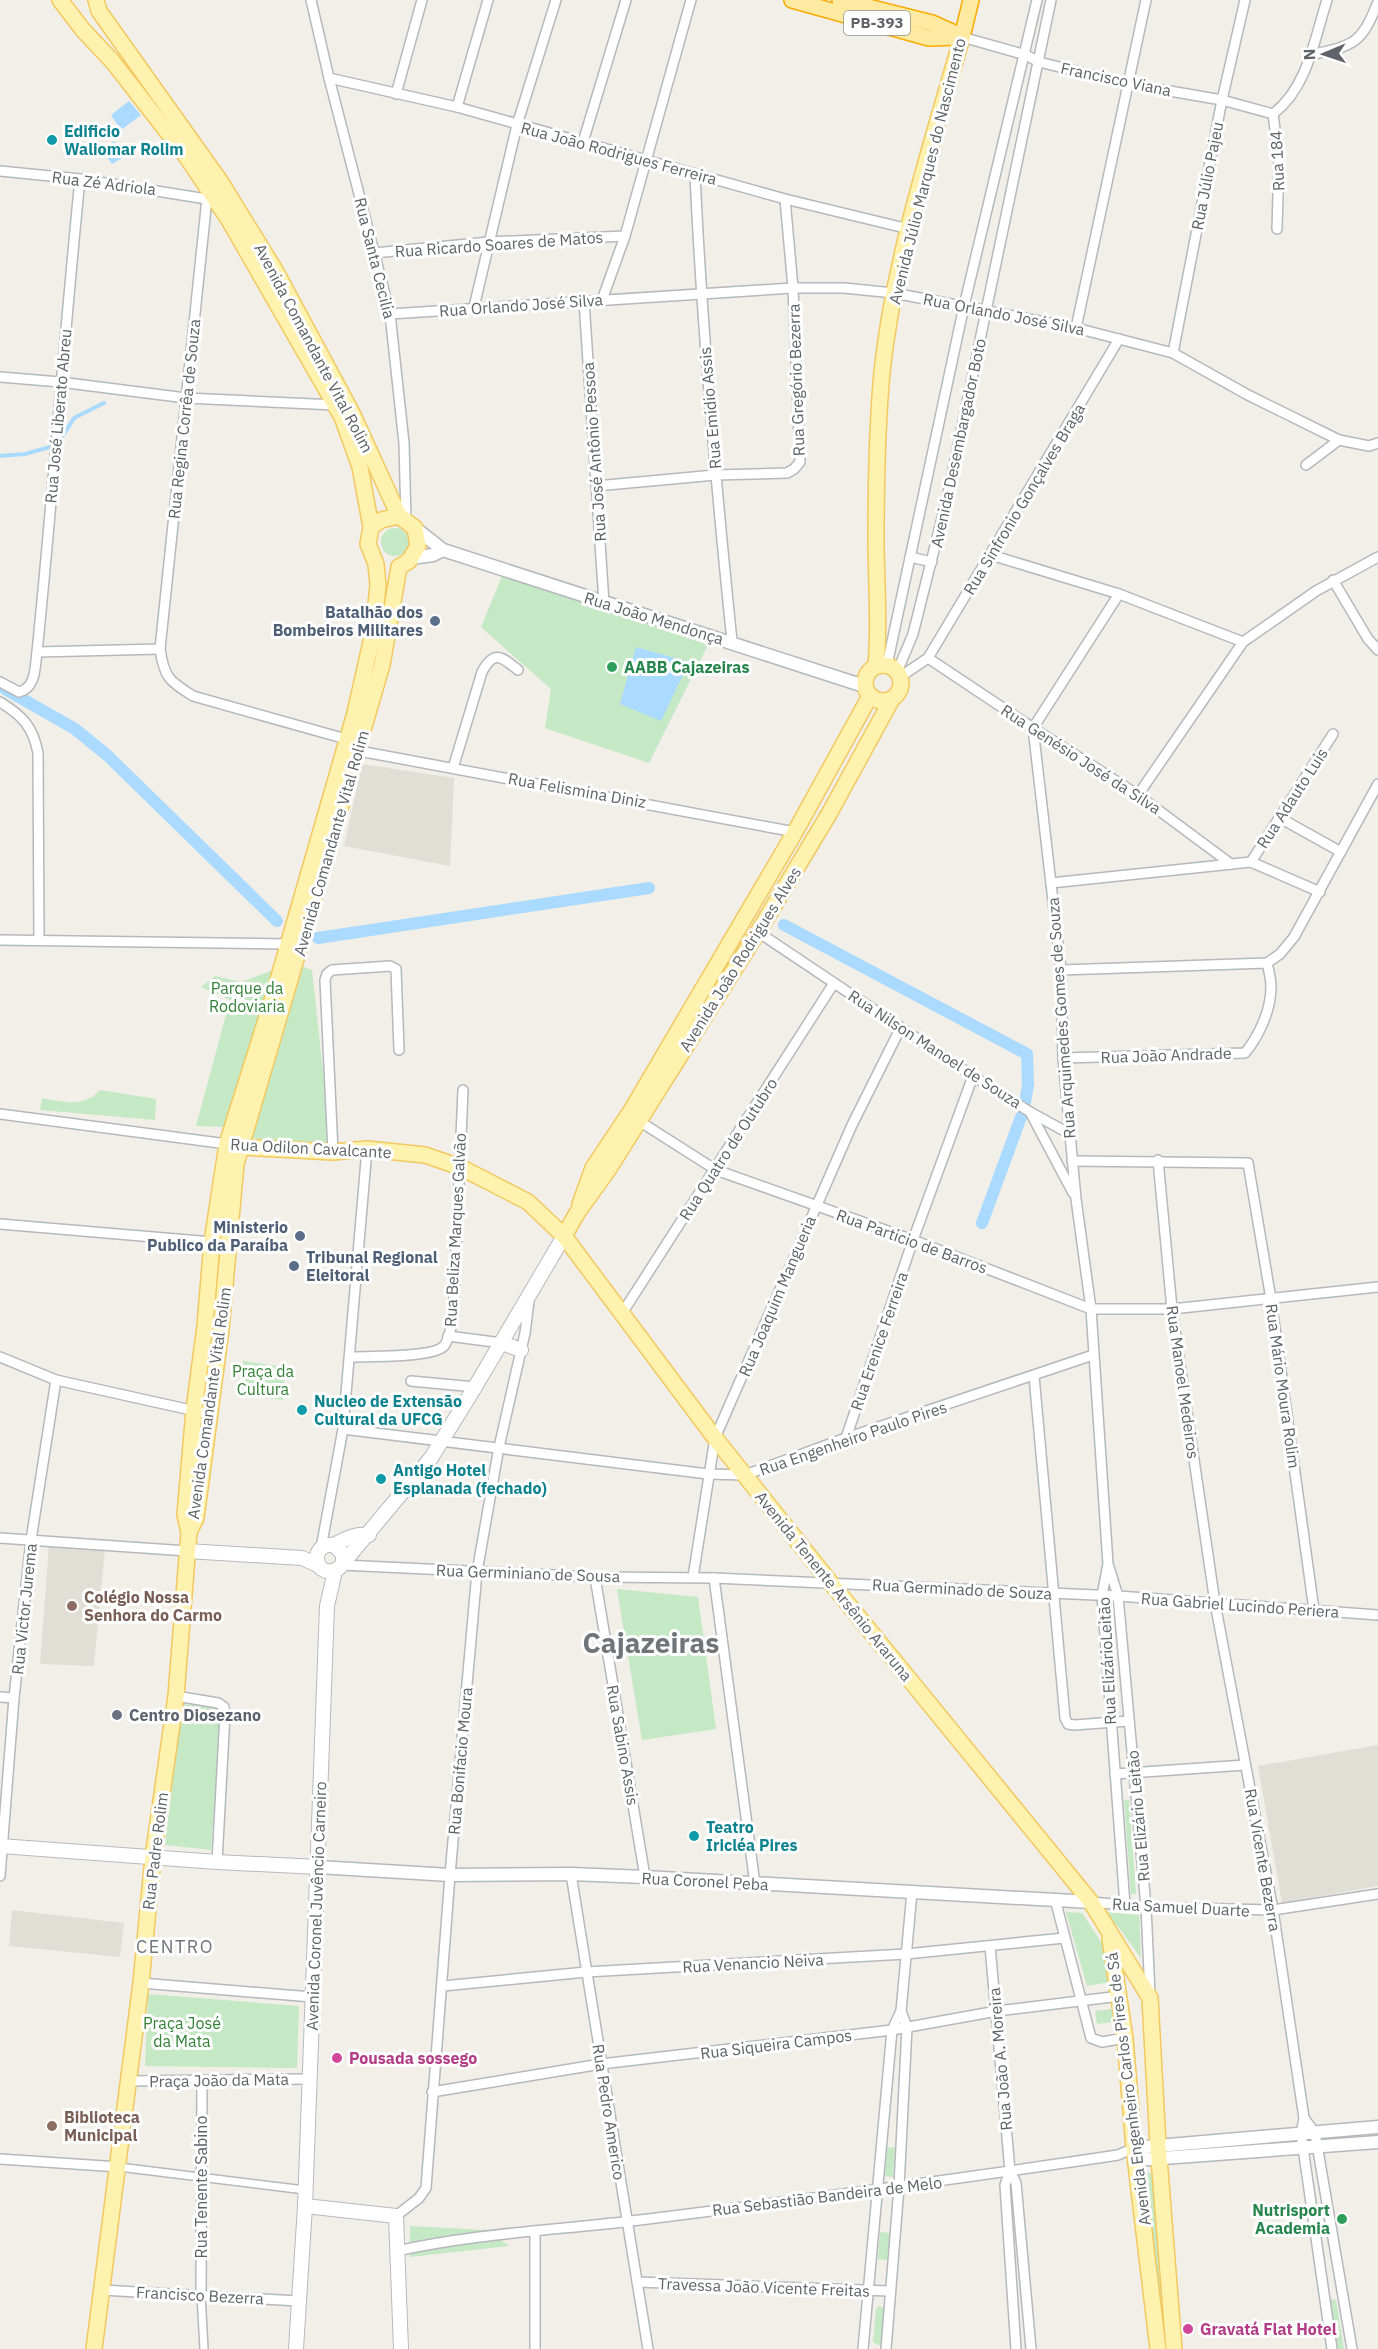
<svg xmlns="http://www.w3.org/2000/svg" width="1378" height="2349" font-family="'IBM Plex Sans',sans-serif">
  <style>
    .education { fill: #e1ded6 }
    .green { fill: #c5e8c5 }
    .water { fill: #aadaff }
    .lines { fill: none; stroke-linecap: round; stroke-linejoin: round }
    .stream { stroke: #aadaff; stroke-width: 4 }
    .canal { stroke: #aadaff; stroke-width: 12 }
    .pedestrian-casing { stroke: #b5b8bc; stroke-width: 10 }
    .minor-casing { stroke: #b5b8bc; stroke-width: 12 }
    .tertiary-casing { stroke: #b5b8bc; stroke-width: 15 }
    .secondary-casing { stroke: #b6babf; stroke-width: 16 }
    .primary-casing { stroke: #f2c960; stroke-width: 18 }
    .trunk-casing { stroke: #f9ab00; stroke-width: 18 }
    .pedestrian { stroke: #fff; stroke-width: 7 }
    .minor { stroke: #fff; stroke-width: 9 }
    .tertiary { stroke: #fff; stroke-width: 12 }
    .secondary { stroke: #fff; stroke-width: 14 }
    .primary { stroke: #fff2af; stroke-width: 15 }
    .trunk { stroke: #feeaa1; stroke-width: 15 }
    .culture-dot { fill: #0f9aa8; stroke: #fff; stroke-width: 2 }
    .service-dot { fill: #5c6f8a; stroke: #fff; stroke-width: 2 }
    .leisure-dot { fill: #2e9e5b; stroke: #fff; stroke-width: 2 }
    .education-dot { fill: #8d6e63; stroke: #fff; stroke-width: 2 }
    .worship-dot { fill: #6b7280; stroke: #fff; stroke-width: 2 }
    .hotel-dot { fill: #d1479c; stroke: #fff; stroke-width: 2 }
    .labels { text-anchor: middle; stroke-width: 6; stroke-linejoin: round; paint-order: stroke }
    .shield { fill: #fff; stroke: #8f9295; stroke-width: 1.5 }
    .shield-label { font-size: 15px; font-weight: bold; fill: #5f6368 }
    .street-label { font-size: 16px; fill: #5f6368; stroke: #fff }
    .culture-label { font-size: 16px; font-weight: bold; fill: #0d838f; stroke: #fff; text-anchor: start }
    .service-label { font-size: 16px; font-weight: bold; fill: #4e5e75; stroke: #fff; text-anchor: end }
    .leisure-label { font-size: 16px; font-weight: bold; fill: #27864d; stroke: #fff; text-anchor: start }
    .park-label { font-size: 16px; fill: #348238; stroke: #fff }
    .education-label { font-size: 16px; font-weight: bold; fill: #785e54; stroke: #fff; text-anchor: start }
    .worship-label { font-size: 16px; font-weight: bold; fill: #5b616d; stroke: #fff; text-anchor: start }
    .hotel-label { font-size: 16px; font-weight: bold; fill: #b23c85; stroke: #fff; text-anchor: start }
    .neighbourhood-label { font-size: 18px; letter-spacing: 1.5px; fill: #70757a; stroke: #fff }
    .town-label { font-size: 28px; font-weight: bold; fill: #70757a; stroke: #fff }
  </style>
  <rect width="100%" height="100%" fill="#f1efe8"/>
  <g class="education">
    <polygon points="362,764 454,778 450,866 344,846"/>
    <polygon points="49,1545 105,1548 94,1666 40,1664"/>
    <polygon points="1378,1745 1378,1886 1282,1903 1258,1766"/>
    <polygon points="12,1910 124,1923 120,1957 9,1946"/>
  </g>
  <g class="green">
    <circle cx="395" cy="542" r="14"/>
    <polygon points="503,574 708,645 649,763 545,728 551,689 481,627"/>
    <polygon points="303,967 312,970 331,1145 252,1138"/>
    <polygon points="273,970 228,1127 196,1126 230,1000 201,987 215,976 241,982"/>
    <path d="M100 1090 156 1099 155 1120 40 1110 42 1098C63 1102 84 1108 100 1090Z"/>
    <polygon points="243,1361 285,1367 283,1400 240,1394"/>
    <polygon points="617,1589 698,1597 716,1729 642,1740"/>
    <polygon points="1105,1610 1110,1610 1119,1716 1114,1716"/>
    <polygon points="182,1704 222,1707 211,1850 165,1845"/>
    <polygon points="1124,1800 1129,1800 1136,1894 1131,1894"/>
    <polygon points="1066,1912 1082,1913 1107,1951 1110,1982 1087,1986"/>
    <polygon points="1103,1912 1139,1915 1141,1958 1120,1929"/>
    <polygon points="148,1994 299,2006 297,2068 145,2066"/>
    <polygon points="1112,2009 1113,2022 1097,2024 1095,2011"/>
    <polygon points="893,2147 895,2148 893,2177 885,2176 887,2148"/>
    <polygon points="1147,2172 1152,2174 1168,2349 1161,2349 1144,2173"/>
    <polygon points="410,2226 486,2230 509,2246 410,2257"/>
    <polygon points="880,2232 890,2233 887,2260 878,2259"/>
    <polygon points="1331,2299 1336,2300 1344,2349 1338,2349 1329,2301"/>
    <polygon points="879,2306 887,2309 884,2343 879,2345 873,2342 876,2309"/>
  </g>
  <g class="water">
    <polygon points="129,101 141,115 121,130 111,115"/>
    <polygon points="114,141 124,157 112,164 102,150"/>
    <polygon points="636,647 689,662 661,721 620,704"/>
  </g>
  <g class="lines">
    <polyline class="stream" points="0,456 25,454 57,445 74,418 104,403"/>
    <g class="canal">
      <polyline points="5,689 75,729 108,756 277,921"/>
      <polyline points="784,925 1027,1054 1028,1085 1024,1108"/>
      <polyline points="318,938 649,888"/>
      <polyline points="982,1223 1021,1117"/>
    </g>
    <g class="pedestrian-casing">
      <g id="pedestrian">
        <polyline points="119,2167 305,2190"/>
        <polyline points="201,2295 204,2349"/>
      </g>
    </g>
    <g class="minor-casing">
      <g id="minor">
        <polyline points="311,0 329,78 390,314 404,443 406,520"/>
        <polyline points="962,37 1026,55 1039,62 1129,84 1222,100 1273,114"/>
        <path d="M1309 55C1353 46 1361 45 1378 2"/>
        <polyline points="329,78 457,107 785,199 909,229"/>
        <polyline points="396,94 422,0"/>
        <polyline points="457,107 488,0"/>
        <path d="M1273 114C1308 87 1314 40 1327 0"/>
        <polyline points="1273,114 1279,160 1277,229"/>
        <polyline points="583,142 626,0"/>
        <polyline points="0,171 80,179 207,199"/>
        <path d="M695 174C702 330 716 486 732 641"/>
        <path d="M208 189 160 649C164 677 169 681 193 696L346 739"/>
        <polyline points="374,253 489,242 625,236"/>
        <polyline points="602,300 625,236 691,0"/>
        <polyline points="584,301 604,603"/>
        <polyline points="474,307 517,125 556,0"/>
        <polyline points="390,314 793,288 844,288 894,293 1076,328 1173,353 1248,395 1339,440 1369,446 1378,443"/>
        <polyline points="1076,328 1146,0"/>
        <polyline points="1173,353 1222,100 1245,0"/>
        <polyline points="0,377 60,382 186,398 335,405"/>
        <polyline points="1306,465 1339,440"/>
        <polyline points="596,486 715,475 787,473 794,469 800,462 793,288 785,199"/>
        <polyline points="991,555 1119,594 1243,642"/>
        <polyline points="910,557 932,562"/>
        <polyline points="1333,580 1368,639 1378,650"/>
        <polyline points="37,652 160,649"/>
        <polyline points="928,658 1033,728 1138,795 1231,864"/>
        <polyline points="887,665 964,306 1037,0"/>
        <polyline points="897,672 913,634 947,498 1051,0"/>
        <polyline points="900,677 928,658 1119,339"/>
        <path d="M0 682 19 692C36 688 35 667 37 652 53 495 64 337 80 179"/>
        <path d="M0 702C23 716 33 727 38 753L39 939"/>
        <polyline points="1033,728 1061,970 1063,1058 1076,1199 1091,1309 1108,1564 1102,1595 1125,1905"/>
        <polyline points="1033,728 1119,594"/>
        <polyline points="359,751 795,832"/>
        <path d="M453 768 482 672C494 649 502 657 518 670"/>
        <polyline points="1138,795 1243,642 1316,591 1378,557"/>
        <polyline points="1280,818 1341,852"/>
        <polyline points="1251,862 1333,734"/>
        <polyline points="1051,883 1251,862 1320,892"/>
        <polyline points="758,932 973,1076 1030,1112 1073,1193"/>
        <polyline points="0,940 287,944"/>
        <polyline points="1267,963 1280,954 1294,937 1378,784"/>
        <polyline points="1061,970 1267,963"/>
        <path d="M1063 1058 1245 1053C1259 1036 1271 1010 1271 987 1271 979 1269 971 1267 963"/>
        <polyline points="1030,1112 1070,1134"/>
        <polyline points="0,1114 227,1144"/>
        <polyline points="639,1121 716,1170 913,1240 1091,1309 1172,1309 1378,1287"/>
        <polyline points="333,1152 325,980 327,974 332,970 390,966 396,969 399,1050"/>
        <polyline points="1158,1160 1172,1309 1215,1603 1273,1910 1304,2118 1301,2134 1332,2349"/>
        <polyline points="1072,1161 1248,1163 1271,1299 1314,1610"/>
        <polyline points="0,1224 212,1242"/>
        <polyline points="621,1315 834,983"/>
        <polyline points="448,1336 502,1343"/>
        <polyline points="0,1357 56,1380 209,1414"/>
        <path d="M350 1357C369 1356 433 1358 444 1346 449 1340 451 1327 453 1319L463 1090"/>
        <polyline points="1034,1376 1065,1718 1068,1724 1074,1725 1129,1721"/>
        <polyline points="411,1381 475,1387"/>
        <polyline points="343,1429 708,1474 745,1475 846,1438 1093,1355"/>
        <polyline points="846,1438 913,1240 973,1076"/>
        <polyline points="0,1538 187,1551"/>
        <polyline points="321,1548 343,1429 367,1149"/>
        <polyline points="342,1565 595,1577 714,1578 1118,1596 1378,1615"/>
        <polyline points="1109,1567 1118,1596 1146,1907 1150,1994"/>
        <polyline points="595,1577 645,1877"/>
        <polyline points="693,1577 715,1438 852,1125 901,1027"/>
        <polyline points="714,1578 755,1884"/>
        <polyline points="176,1696 218,1703 224,1707 225,1714 217,1862"/>
        <polyline points="0,1697 14,1698"/>
        <polyline points="1115,1774 1245,1765"/>
        <polyline points="571,1874 648,2349"/>
        <polyline points="0,1876 14,1698 31,1540 56,1380"/>
        <polyline points="1055,1899 1091,2038 1102,2042 1125,2038"/>
        <polyline points="1091,1902 1146,1907 1273,1910 1378,1894"/>
        <polyline points="990,1946 1010,2171 1005,2185 1016,2349"/>
        <polyline points="141,1983 312,1997"/>
        <polyline points="443,1986 586,1972 906,1954 1064,1938"/>
        <polyline points="129,2081 310,2079"/>
        <polyline points="432,2092 601,2064 892,2030 997,2011 1120,1996"/>
        <polyline points="1304,2118 1315,2133 1352,2349"/>
        <polyline points="0,2159 119,2167"/>
        <polyline points="1010,2171 1016,2183 1031,2349"/>
        <polyline points="396,2216 419,2198 426,2188 450,1875 477,1572 499,1447 525,1333 529,1301"/>
        <polyline points="535,2232 535,2349"/>
        <path d="M397 2251C477 2233 559 2230 640 2220 800 2200 959 2179 1118 2155L1134 2148"/>
        <polyline points="637,2282 890,2291"/>
        <polyline points="102,2290 298,2301"/>
        <polyline points="201,2295 202,2080"/>
        <polyline points="863,2349 892,2030 901,2011 912,1892"/>
        <polyline points="886,2349 899,2187 907,2027 901,2011"/>
      </g>
    </g>
    <g class="tertiary-casing">
      <g id="tertiary">
        <polyline points="415,528 443,550 864,686"/>
        <polyline points="411,558 433,555 443,550"/>
        <polyline points="318,1867 450,1875 571,1874 645,1877 1091,1902"/>
        <polyline points="1134,2148 1378,2127"/>
        <polyline points="1136,2160 1378,2142"/>
      </g>
    </g>
    <g class="secondary-casing">
      <g id="secondary">
        <polyline points="502,1343 521,1350"/>
        <path d="M334 1545C347 1538 354 1534 369 1535"/>
        <polyline points="187,1551 302,1558 318,1565"/>
        <path d="M343 1562V1554L334 1545C307 1542 315 1583 339 1568L431 1458 475 1387 564 1236"/>
        <polyline points="0,1846 217,1862 318,1867"/>
        <polyline points="305,2206 396,2216 401,2349"/>
        <polyline points="296,2349 305,2206 327,1606 335,1571"/>
      </g>
    </g>
    <g class="primary-casing">
      <g id="primary">
        <polyline points="60,0 83,30 113,62 186,156 229,220 342,417 360,467 371,527 368,544 376,564 378,585 373,633 355,713 271,1004 227,1144 212,1242 205,1326 194,1410 185,1515 189,1532 176,1696 153,1857 141,1983 94,2349"/>
        <polyline points="96,0 99,11 220,181 275,270 352,413 399,516 415,528 418,546 409,561 399,567 382,665 236,1164 221,1329 196,1518 189,1532"/>
        <polyline points="371,527 381,520 399,516"/>
        <circle cx="883" cy="683" r="18"/>
        <path d="M876 666C880 624 876 582 876 539 876 484 877 427 882 372 894 258 931 147 962 37"/>
        <polyline points="227,1144 241,1147 333,1152 367,1149 425,1155 460,1167 528,1202 564,1236 715,1438 830,1582 1091,1902 1150,1998 1158,2145 1174,2349"/>
        <polyline points="580,1204 593,1168 631,1111 795,832 870,696"/>
        <polyline points="564,1236 577,1213 608,1170 758,932 829,814 892,699"/>
        <polyline points="1110,1939 1125,2038 1134,2148 1158,2349"/>
      </g>
    </g>
    <g class="trunk-casing">
      <g id="trunk">
        <polyline points="792,0 929,38 962,37"/>
        <polyline points="840,0 932,23 959,35"/>
        <polyline points="962,37 971,0"/>
      </g>
    </g>
    <use href="#pedestrian" class="pedestrian"/>
    <use href="#minor" class="minor"/>
    <use href="#tertiary" class="tertiary"/>
    <use href="#secondary" class="secondary"/>
    <use href="#primary" class="primary"/>
    <use href="#trunk" class="trunk"/>
  </g>
  <g class="culture-dot">
    <circle cx="52" cy="140" r="6"/>
    <circle cx="302" cy="1410" r="6"/>
    <circle cx="381" cy="1479" r="6"/>
    <circle cx="694" cy="1836" r="6"/>
  </g>
  <g class="service-dot">
    <circle cx="435" cy="621" r="6"/>
    <circle cx="300" cy="1236" r="6"/>
    <circle cx="294" cy="1266" r="6"/>
  </g>
  <g class="leisure-dot">
    <circle cx="612" cy="667" r="6"/>
    <circle cx="1342" cy="2219" r="6"/>
  </g>
  <g class="education-dot">
    <circle cx="72" cy="1606" r="6"/>
    <circle cx="52" cy="2126" r="6"/>
  </g>
  <circle class="worship-dot" cx="117" cy="1715" r="6"/>
  <g class="hotel-dot">
    <circle cx="337" cy="2058" r="6"/>
    <circle cx="1188" cy="2329" r="6"/>
  </g>
  <g class="labels">
    <rect class="shield" x="844" y="11" width="66" height="24" rx="4.5"/>
    <g class="shield-label">
      <text x="877" y="28">PB-393</text>
    </g>
    <g class="street-label">
      <text transform="translate(1116 79) rotate(12)" y="6">Francisco Viana</text>
      <text transform="translate(619 153) rotate(15)" y="6">Rua João Rodrigues Ferreira</text>
      <text transform="translate(1277 161) rotate(-93)" y="6">Rua 184</text>
      <text transform="translate(927 171) rotate(-76)" y="6">Avenida Júlio Marques do Nascimento</text>
      <text transform="translate(1207 176) rotate(-79)" y="6">Rua Júlio Pajeu</text>
      <text transform="translate(104 183) rotate(7)" y="6">Rua Zé Adriola</text>
      <text transform="translate(499 244) rotate(-4)" y="6">Rua Ricardo Soares de Matos</text>
      <text transform="translate(375 258) rotate(76)" y="6">Rua Santa Cecilia</text>
      <text transform="translate(521 305) rotate(-4)" y="6">Rua Orlando José Silva</text>
      <text transform="translate(1004 314) rotate(11)" y="6">Rua Orlando José Silva</text>
      <text transform="translate(314 348) rotate(62)" y="6">Avenida Comandante Vital Rolim</text>
      <text transform="translate(796 380) rotate(-92)" y="6">Rua Gregório Bezerra</text>
      <text transform="translate(710 408) rotate(-95)" y="6">Rua Emidio Assis</text>
      <text transform="translate(58 416) rotate(-85)" y="6">Rua José Liberato Abreu</text>
      <text transform="translate(184 419) rotate(-84)" y="6">Rua Regina Corrêa de Souza</text>
      <text transform="translate(958 443) rotate(-78)" y="6">Avenida Desembargador Boto</text>
      <text transform="translate(594 452) rotate(-94)" y="6">Rua José Antônio Pessoa</text>
      <text transform="translate(1024 499) rotate(-59)" y="6">Rua Sinfronio Gonçalves Braga</text>
      <text transform="translate(654 618) rotate(17)" y="6">Rua João Mendonça</text>
      <text transform="translate(1081 759) rotate(33)" y="6">Rua Genésio José da Silva</text>
      <text transform="translate(577 790) rotate(10)" y="6">Rua Felismina Diniz</text>
      <text transform="translate(1292 798) rotate(-57)" y="6">Rua Adauto Luis</text>
      <text transform="translate(331 843) rotate(-74)" y="6">Avenida Comandante Vital Rolim</text>
      <text transform="translate(740 959) rotate(-58)" y="6">Avenida João Rodrigues Alves</text>
      <text transform="translate(1061 1018) rotate(-94)" y="6">Rua Arquimedes Gomes de Souza</text>
      <text transform="translate(935 1049) rotate(33)" y="6">Rua Nilson Manoel de Souza</text>
      <text transform="translate(1166 1055) rotate(-2)" y="6">Rua João Andrade</text>
      <text transform="translate(311 1148) rotate(3)" y="6">Rua Odilon Cavalcante</text>
      <text transform="translate(728 1149) rotate(-57)" y="6">Rua Quatro de Outubro</text>
      <text transform="translate(455 1230) rotate(-87)" y="6">Rua Beliza Marques Galvão</text>
      <text transform="translate(912 1241) rotate(20)" y="6">Rua Particio de Barros</text>
      <text transform="translate(777 1296) rotate(-67)" y="6">Rua Joaquim Mangueria</text>
      <text transform="translate(879 1341) rotate(-71)" y="6">Rua Erenice Ferreira</text>
      <text transform="translate(1183 1382) rotate(82)" y="6">Rua Manoel Medeiros</text>
      <text transform="translate(1283 1386) rotate(82)" y="6">Rua Mário Moura Rolim</text>
      <text transform="translate(209 1403) rotate(-82)" y="6">Avenida Comandante Vital Rolim</text>
      <text transform="translate(853 1438) rotate(-19)" y="6">Rua Engenheiro Paulo Pires</text>
      <text transform="translate(528 1573) rotate(2)" y="6">Rua Germiniano de Sousa</text>
      <text transform="translate(834 1586) rotate(51)" y="6">Avenida Tenente Arsênio Araruna</text>
      <text transform="translate(962 1589) rotate(3)" y="6">Rua Germinado de Souza</text>
      <text transform="translate(1240 1605) rotate(4)" y="6">Rua Gabriel Lucindo Periera</text>
      <text transform="translate(24 1609) rotate(-84)" y="6">Rua Victor Jurema</text>
      <text transform="translate(1107 1661) rotate(-93)" y="6">Rua ElizárioLeitão</text>
      <text transform="translate(623 1745) rotate(80)" y="6">Rua Sabino Assis</text>
      <text transform="translate(460 1761) rotate(-85)" y="6">Rua Bonifacio Moura</text>
      <text transform="translate(1138 1816) rotate(-95)" y="6">Rua Elizário Leitão</text>
      <text transform="translate(155 1851) rotate(-83)" y="6">Rua Padre Rolim</text>
      <text transform="translate(1263 1860) rotate(80)" y="6">Rua Vicente Bezerra</text>
      <text transform="translate(705 1881) rotate(3)" y="6">Rua Coronel Peba</text>
      <text transform="translate(316 1906) rotate(-88)" y="6">Avenida Coronel Juvêncio Carneiro</text>
      <text transform="translate(1181 1907) rotate(3)" y="6">Rua Samuel Duarte</text>
      <text transform="translate(753 1963) rotate(-3)" y="6">Rua Venancio Neiva</text>
      <text transform="translate(776 2044) rotate(-7)" y="6">Rua Siqueira Campos</text>
      <text transform="translate(1000 2059) rotate(-95)" y="6">Rua João A. Moreira</text>
      <text transform="translate(219 2080) rotate(-1)" y="6">Praça João da Mata</text>
      <text transform="translate(1128 2089) rotate(-97)" y="6">Avenida Engenheiro Carlos Pires de Sá</text>
      <text transform="translate(609 2112) rotate(81)" y="6">Rua Pedro Americo</text>
      <text transform="translate(201 2187) rotate(-90)" y="6">Rua Tenente Sabino</text>
      <text transform="translate(827 2196) rotate(-7)" y="6">Rua Sebastião Bandeira de Melo</text>
      <text transform="translate(764 2287) rotate(2)" y="6">Travessa João Vicente Freitas</text>
      <text transform="translate(200 2295) rotate(3)" y="6">Francisco Bezerra</text>
    </g>
    <g class="culture-label">
      <text x="64" y="137">Edificio<tspan x="64" dy="18">Waliomar Rolim</tspan></text>
      <text x="314" y="1407">Nucleo de Extensão<tspan x="314" dy="18">Cultural da UFCG</tspan></text>
      <text x="393" y="1476">Antigo Hotel<tspan x="393" dy="18">Esplanada (fechado)</tspan></text>
      <text x="706" y="1833">Teatro<tspan x="706" dy="18">Iricléa Pires</tspan></text>
    </g>
    <g class="service-label">
      <text x="423" y="618">Batalhão dos<tspan x="423" dy="18">Bombeiros Militares</tspan></text>
      <text x="288" y="1233">Ministerio<tspan x="288" dy="18">Publico da Paraíba</tspan></text>
      <text x="306" y="1263" text-anchor="start">Tribunal Regional<tspan x="306" dy="18">Eleitoral</tspan></text>
    </g>
    <g class="leisure-label">
      <text x="624" y="673">AABB Cajazeiras</text>
      <text x="1330" y="2216" text-anchor="end">Nutrisport<tspan x="1330" dy="18">Academia</tspan></text>
    </g>
    <g class="park-label">
      <text x="247" y="994">Parque da<tspan x="247" dy="18">Rodoviaria</tspan></text>
      <text x="263" y="1377">Praça da<tspan x="263" dy="18">Cultura</tspan></text>
      <text x="182" y="2029">Praça José<tspan x="182" dy="18">da Mata</tspan></text>
    </g>
    <g class="education-label">
      <text x="84" y="1603">Colégio Nossa<tspan x="84" dy="18">Senhora do Carmo</tspan></text>
      <text x="64" y="2123">Biblioteca<tspan x="64" dy="18">Municipal</tspan></text>
    </g>
    <g class="worship-label">
      <text x="129" y="1721">Centro Diosezano</text>
    </g>
    <g class="hotel-label">
      <text x="349" y="2064">Pousada sossego</text>
      <text x="1200" y="2335">Gravatá Flat Hotel</text>
    </g>
    <g class="neighbourhood-label">
      <text x="175" y="1953">CENTRO</text>
    </g>
    <g class="town-label">
      <text x="651" y="1653">Cajazeiras</text>
    </g>
  </g>
  <g transform="translate(1324 54) rotate(268)" stroke="#ffffff" stroke-width="4.5" paint-order="stroke">
  <path d="M0-4.5L10 22L0 15L-10 22Z" fill="#5f6368"/>
  <text y="-9" font-size="16" font-weight="bold" text-anchor="middle" fill="#5f6368">N</text>
  </g>
</svg>
